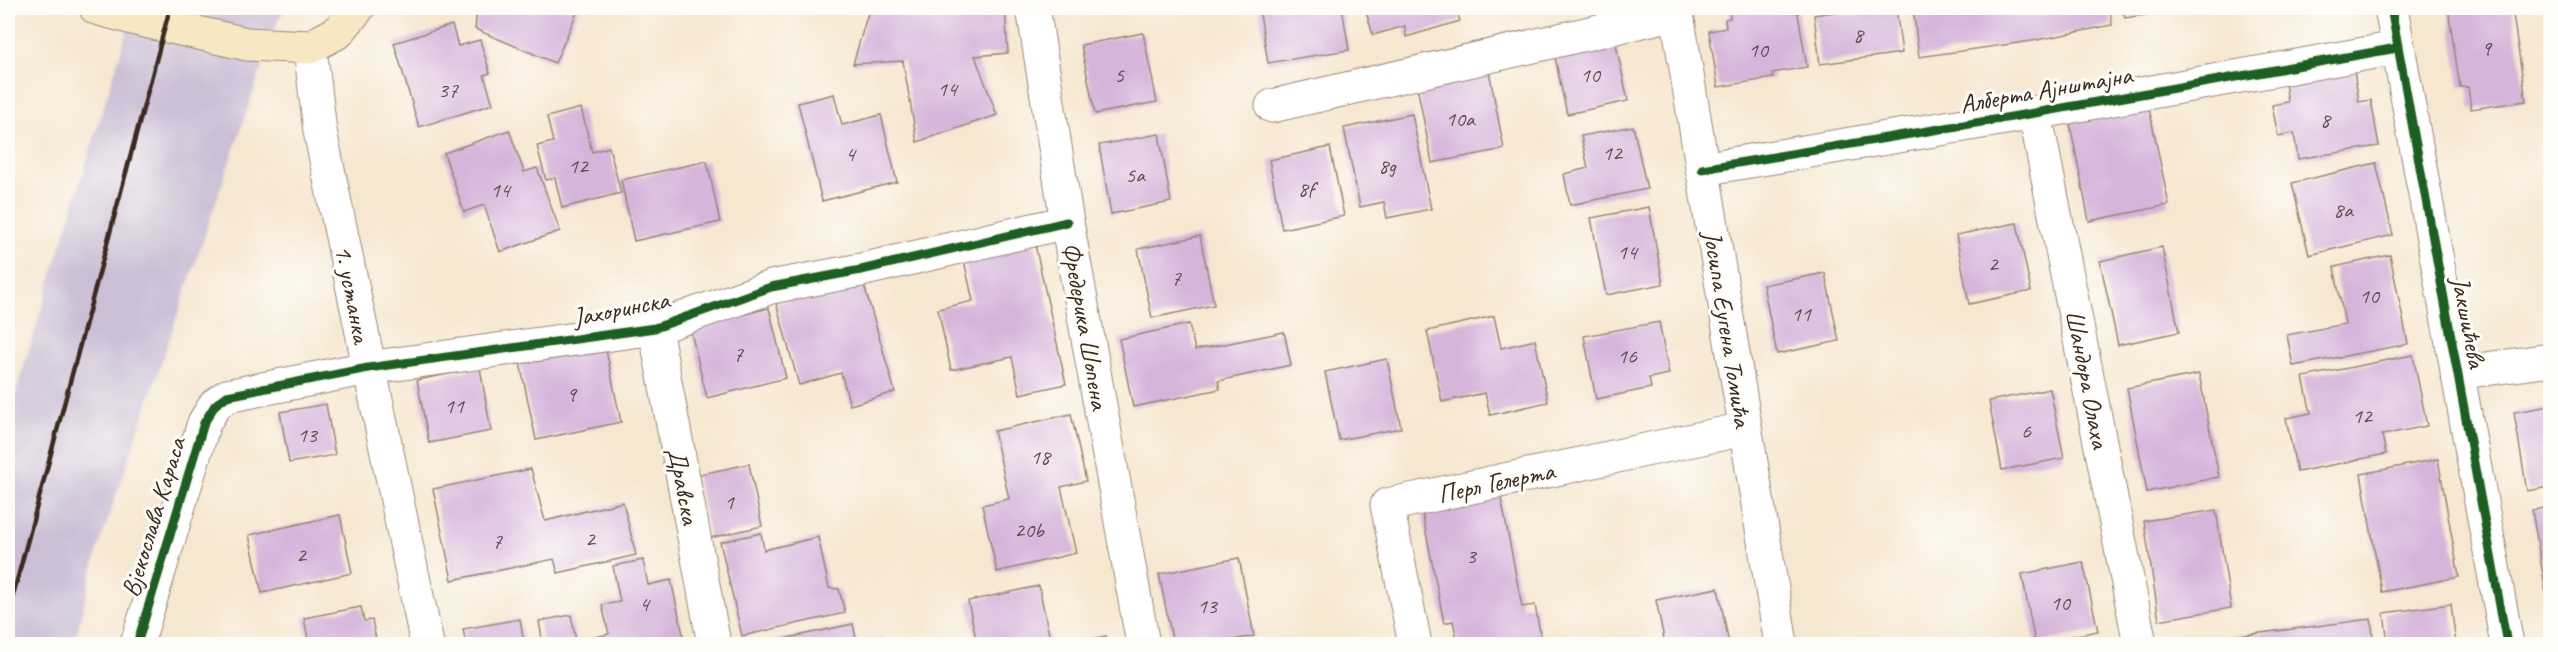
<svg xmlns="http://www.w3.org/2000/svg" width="2558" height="652" font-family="Caveat,sans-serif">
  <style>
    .industrial { fill: #cbbfd5 }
    .building { fill: #d6b5db }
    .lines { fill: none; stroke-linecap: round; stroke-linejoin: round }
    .street-casing { stroke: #988877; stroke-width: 35 }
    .secondary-casing { stroke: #988877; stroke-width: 35 }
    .street { stroke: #fff; stroke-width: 33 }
    .secondary { stroke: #f7e8c3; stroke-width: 33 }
    .rail { stroke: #3b2a1e; stroke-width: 4.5 }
    .cycleway-casing { stroke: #fdfcf7; stroke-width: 13 }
    .cycleway { stroke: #1b5e20; stroke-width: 9 }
    .labels { text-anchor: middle; stroke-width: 6; stroke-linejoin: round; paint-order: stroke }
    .number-label { font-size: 22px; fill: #624d4d }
    .street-label { font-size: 26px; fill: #3b2a1e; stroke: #fdfcf7 }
  </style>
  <rect width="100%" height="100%" fill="#fdfcf7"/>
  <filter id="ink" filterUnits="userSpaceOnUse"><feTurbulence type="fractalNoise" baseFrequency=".0167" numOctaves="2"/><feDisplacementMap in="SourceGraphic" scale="12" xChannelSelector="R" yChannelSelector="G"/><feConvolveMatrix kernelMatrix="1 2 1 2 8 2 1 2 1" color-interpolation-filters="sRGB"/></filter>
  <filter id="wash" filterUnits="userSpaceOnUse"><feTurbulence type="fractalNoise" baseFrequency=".008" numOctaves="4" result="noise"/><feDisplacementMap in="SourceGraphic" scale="24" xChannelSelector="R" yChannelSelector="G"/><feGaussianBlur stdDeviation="1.35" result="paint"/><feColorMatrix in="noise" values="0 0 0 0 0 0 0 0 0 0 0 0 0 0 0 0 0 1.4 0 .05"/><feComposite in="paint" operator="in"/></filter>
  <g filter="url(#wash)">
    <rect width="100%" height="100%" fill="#f6e7d0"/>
    <polygon class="industrial" points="134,8 287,8 279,17 98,549 74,644 8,644 8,418"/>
    <g id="blocks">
      <g class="building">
        <polygon points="477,8 579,8 555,63 475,29"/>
        <polygon points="939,8 1005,8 1008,53 975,56 997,115 917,142 903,61 853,64 868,13"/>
        <polygon points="1259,8 1342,8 1349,50 1268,63"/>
        <polygon points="1365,8 1456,8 1460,21 1406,37 1405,26 1373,35"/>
        <polygon points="1749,8 1797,8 1807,67 1772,73 1773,78 1718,87 1709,31 1726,28 1725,19 1730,18 1729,10"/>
        <polygon points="1847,8 1896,8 1902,53 1820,64 1814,15 1847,10"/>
        <polygon points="1913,8 2110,8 2112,25 2032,41 1919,57"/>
        <polygon points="2123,8 2183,8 2183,9 2125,18"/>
        <polygon points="2448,8 2512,8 2526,101 2471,109 2468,87 2460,87"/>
        <polygon points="452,25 458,46 480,40 490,73 484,75 493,104 419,127 394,43"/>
        <polygon points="1143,33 1157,102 1095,114 1081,45"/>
        <polygon points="1614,35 1628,101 1567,114 1553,48"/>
        <polygon points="1489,71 1504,149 1432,163 1417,86"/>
        <polygon points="2354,71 2359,102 2371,100 2379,146 2298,159 2294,133 2278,136 2272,105 2288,102 2285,82"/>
        <polygon points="834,94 842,125 881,115 897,182 822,201 798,103"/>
        <polygon points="581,108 592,152 609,147 621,193 562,208 555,178 546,180 537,146 553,142 547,117"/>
        <polygon points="2149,108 2169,205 2089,221 2070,124"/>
        <polygon points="1412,114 1431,209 1387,218 1384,202 1360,207 1344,128"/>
        <polygon points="1633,126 1647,189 1570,205 1564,174 1588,168 1581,136"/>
        <polygon points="509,130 524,172 537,168 560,231 500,252 484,205 464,212 444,153"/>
        <polygon points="1159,134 1171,202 1111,214 1099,145"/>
        <polygon points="1330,147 1344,216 1282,229 1269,160"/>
        <polygon points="707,161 720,222 634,241 621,180"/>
        <polygon points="2376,163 2393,235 2309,255 2292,183"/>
        <polygon points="1649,207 1663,284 1606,295 1591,218"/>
        <polygon points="2017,223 2031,291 1969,304 1956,235"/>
        <polygon points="1200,236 1214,305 1152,318 1138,249"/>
        <polygon points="1034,240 1066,384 1020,394 1012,357 951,370 938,309 973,301 963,256"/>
        <polygon points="2162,247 2179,332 2118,345 2100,261"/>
        <polygon points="2390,255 2408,344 2293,366 2287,335 2345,324 2334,267"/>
        <polygon points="1825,273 1839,341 1777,354 1763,285"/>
        <polygon points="862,278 895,392 850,405 841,373 799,385 776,303"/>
        <polygon points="769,308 786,378 707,398 690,328"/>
        <polygon points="1494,316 1501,348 1535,340 1548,402 1490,415 1485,393 1442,402 1427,331"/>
        <polygon points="1659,322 1669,374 1649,378 1651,388 1596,399 1584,336"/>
        <polygon points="1189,324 1195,350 1284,332 1291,365 1218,381 1220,389 1133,407 1119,339"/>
        <polygon points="605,345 621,422 536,440 520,363"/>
        <polygon points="2413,355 2427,426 2382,435 2386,454 2297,472 2286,418 2311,413 2303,377"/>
        <polygon points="1387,359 1401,428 1339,440 1325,372"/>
        <polygon points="480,368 491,431 429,443 417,380"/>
        <polygon points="2199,374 2219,477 2147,492 2127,388"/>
        <polygon points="2050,389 2064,458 2002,470 1989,401"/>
        <polygon points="326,404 335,455 289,463 280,412"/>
        <polygon points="2550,406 2550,487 2527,491 2514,412"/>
        <polygon points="1071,414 1086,481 1061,487 1076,553 997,572 982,505 1009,499 994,431"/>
        <polygon points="2438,459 2459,577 2382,592 2361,474"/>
        <polygon points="749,464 762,526 710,538 696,475"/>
        <polygon points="531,469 545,521 623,502 636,555 558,573 554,559 452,580 433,489"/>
        <polygon points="1499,487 1522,607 1535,605 1542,644 1458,644 1453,621 1444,623 1420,502"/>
        <polygon points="2550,507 2550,592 2546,593 2532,510"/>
        <polygon points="2216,510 2231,608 2159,620 2144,521"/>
        <polygon points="340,515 352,573 262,593 249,535"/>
        <polygon points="761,533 764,550 818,537 829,588 839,589 845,613 742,636 720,542"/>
        <polygon points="1239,558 1254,636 1213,644 1173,644 1159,574"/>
        <polygon points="643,560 648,585 671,580 685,644 543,644 539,621 571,615 576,641 609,634 602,605 620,602 613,566"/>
        <polygon points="2083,562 2098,631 2035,643 2022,574"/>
        <polygon points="1039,586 1051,644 977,644 968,601"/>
        <polygon points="1718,588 1729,644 1665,644 1656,600"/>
        <polygon points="2451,604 2456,644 2388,644 2384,613"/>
        <polygon points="361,607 364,621 372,620 377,644 309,644 304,618"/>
        <polygon points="520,619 524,644 466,644 463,629"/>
        <polygon points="2371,619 2374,644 2213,644 2213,639"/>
        <polygon points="853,624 857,643 884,637 886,644 760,644"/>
        <polygon points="1106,636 1107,644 1069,644 1069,643"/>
      </g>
    </g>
  </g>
  <g filter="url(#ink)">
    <use href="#blocks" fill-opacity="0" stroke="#988877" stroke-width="1.5"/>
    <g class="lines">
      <g class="street-casing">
        <g id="street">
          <polyline points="1033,8 1067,222 1143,644"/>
          <polyline points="1676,8 1781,644"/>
          <polyline points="2391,8 2507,644"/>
          <polyline points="310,47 320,131 427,644"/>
          <polyline points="1272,106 1677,13"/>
          <polyline points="2035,113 2140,644"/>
          <polyline points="1702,169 2035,113 2397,48"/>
          <polyline points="655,328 714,644"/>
          <polyline points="2457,373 2550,360"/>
          <polyline points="137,644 204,423 215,405 227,396 368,368 655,328 771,287 861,270 1067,222"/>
          <polyline points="1415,644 1387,505 1744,429"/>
        </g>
      </g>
      <g class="secondary-casing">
        <polyline id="secondary" points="96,8 144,21 247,44 310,47 338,32 358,8"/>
      </g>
      <use href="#street" class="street"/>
      <use href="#secondary" class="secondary"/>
      <polyline class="rail" points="8,614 170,8"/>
      <g class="cycleway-casing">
        <g id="cycleway">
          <polyline points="2391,8 2507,644"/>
          <polyline points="1702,169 2035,113 2397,48"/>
          <polyline points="137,644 204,423 215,405 227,396 368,368 655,328 771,287 861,270 1067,222"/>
        </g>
      </g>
      <use href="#cycleway" class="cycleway"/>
    </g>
  </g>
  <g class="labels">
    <g class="number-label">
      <text x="1858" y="42">8</text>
      <text x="2486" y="55">9</text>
      <text x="1758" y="57">10</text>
      <text x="1119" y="82">5</text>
      <text x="1590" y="82">10</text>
      <text x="947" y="96">14</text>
      <text x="448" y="97">37</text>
      <text x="1460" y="126">10a</text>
      <text x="2325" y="127">8</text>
      <text x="1612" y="160">12</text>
      <text x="850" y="161">4</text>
      <text x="578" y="173">12</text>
      <text x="1387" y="173">8g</text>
      <text x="1135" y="182">5a</text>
      <text x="1306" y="196">8f</text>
      <text x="500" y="197">14</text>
      <text x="2343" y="217">8a</text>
      <text x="1627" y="259">14</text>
      <text x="1993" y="271">2</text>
      <text x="1176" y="285">7</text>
      <text x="2369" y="303">10</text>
      <text x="1801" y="321">11</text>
      <text x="738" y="361">7</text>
      <text x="1627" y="363">16</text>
      <text x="571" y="401">9</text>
      <text x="454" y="413">11</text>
      <text x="2362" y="423">12</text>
      <text x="2026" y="438">6</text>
      <text x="307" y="442">13</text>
      <text x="1040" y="464">18</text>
      <text x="729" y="509">1</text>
      <text x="1029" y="537">20b</text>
      <text x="590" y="546">2</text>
      <text x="497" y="548">7</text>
      <text x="301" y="562">2</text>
      <text x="1471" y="563">3</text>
      <text x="2060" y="610">10</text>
      <text x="644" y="611">4</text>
      <text x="1207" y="613">13</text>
    </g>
    <g class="street-label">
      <text transform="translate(2046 89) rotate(-10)" y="9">Алберта Ајнштајна</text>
      <text transform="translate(353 294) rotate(79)" y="9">1. устанка</text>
      <text transform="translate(621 308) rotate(-11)" y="9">Јахоринска</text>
      <text transform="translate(2469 322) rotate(79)" y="9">Јакшићева</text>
      <text transform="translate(1086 326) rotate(80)" y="9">Фредерика Шопена</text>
      <text transform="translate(1728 329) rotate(81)" y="9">Јосипа Еугена Томића</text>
      <text transform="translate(2088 379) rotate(79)" y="9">Шандора Олаха</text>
      <text transform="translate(1496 482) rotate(-12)" y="9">Перл Гелерта</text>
      <text transform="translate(684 486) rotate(79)" y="9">Дравска</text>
      <text transform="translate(153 517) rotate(-73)" y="9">Вјекослава Караса</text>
    </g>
  </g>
  <rect width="2558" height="652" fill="none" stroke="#fdfcf7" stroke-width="30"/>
</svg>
